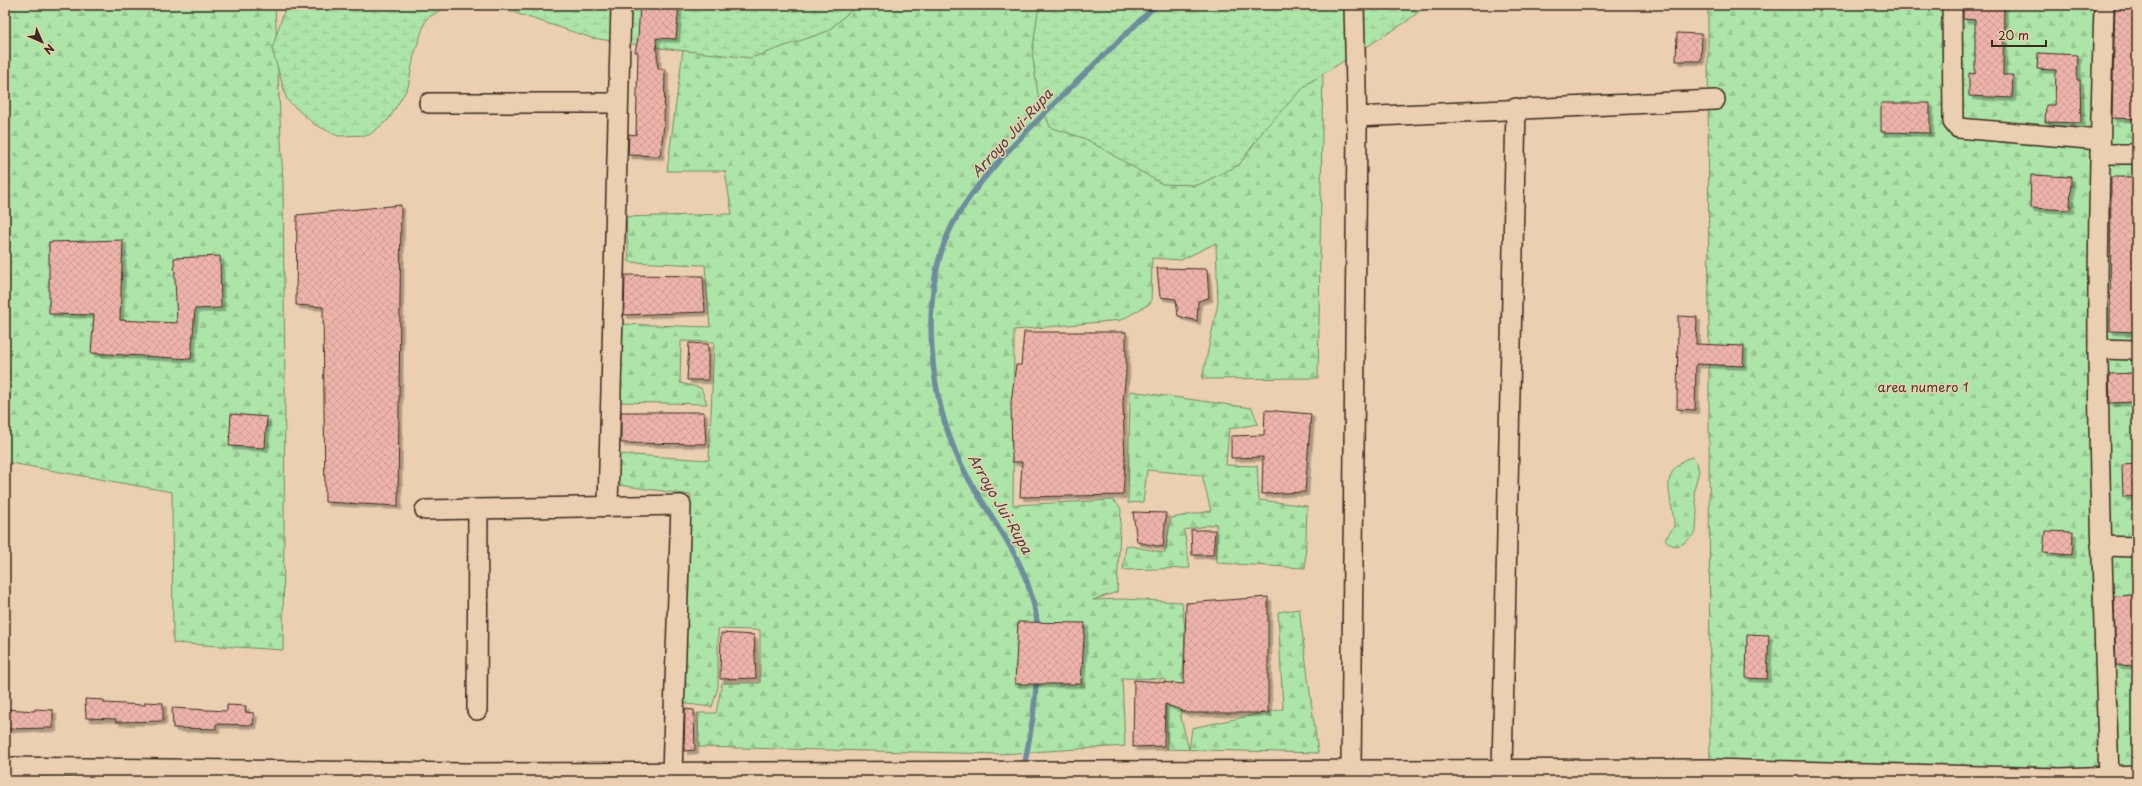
<svg xmlns="http://www.w3.org/2000/svg" width="2142" height="786" font-family="'Playpen Sans',sans-serif">
  <style>
    .forest { fill: url(#forest-firs); stroke: #748864 }
    .wetland { fill: url(#wetland-marsh); stroke: #748864 }
    .lines { fill: none; stroke-linecap: round; stroke-linejoin: round }
    .stream { stroke: #6d8d9c; stroke-width: 5.5 }
    .building { fill: url(#building-cross-hatch); stroke: #3b2a1e; filter: url(#shadow) }
    .minor-casing { stroke: #3b2a1e; stroke-width: 22 }
    .minor { stroke: #eacfb1; stroke-width: 19 }
    .labels { text-anchor: middle; stroke-width: 3; stroke-linejoin: round; paint-order: stroke }
    .park-label { font-size: 13px; fill: #463d2c; stroke: #eacfb1 }
    .water-label { font-size: 14px; font-style: italic; fill: #48433e; stroke: #eacfb1 }
  </style>
  <defs>
    <pattern id="forest-firs" width="22" height="20" patternUnits="userSpaceOnUse"><rect width="22" height="20" fill="#ade5a9"/><path d="M5 1l3.5 6h-7zM16 11l3.5 6h-7z" fill="#96c591"/></pattern>
    <pattern id="wetland-marsh" width="20" height="14" patternUnits="userSpaceOnUse"><rect width="20" height="14" fill="#ade5a9"/><path d="M1 5h8M5 5V1M11 12h8M15 12V8" fill="none" stroke="#96c591"/></pattern>
    <pattern id="building-cross-hatch" width="8" height="8" patternUnits="userSpaceOnUse"><rect width="8" height="8" fill="#eeb4aa"/><path d="M0 0l8 8M0 8l8-8" fill="none" stroke="#cd9b92"/></pattern>
    <filter id="shadow"><feDropShadow dx="3.5" dy="3.5" stdDeviation="0" flood-color="#0004"/></filter>
  </defs>
  <rect width="100%" height="100%" fill="#eacfb1"/>
  <filter id="ink" filterUnits="userSpaceOnUse"><feTurbulence type="fractalNoise" baseFrequency=".025" numOctaves="2"/><feDisplacementMap in="SourceGraphic" scale="8" xChannelSelector="R" yChannelSelector="G"/><feConvolveMatrix kernelMatrix="1 2 1 2 8 2 1 2 1" color-interpolation-filters="sRGB"/></filter>
  <g filter="url(#ink)">
    <g class="forest">
      <polygon points="5,5 275,5 283,185 285,392 283,650 173,643 172,492 5,462"/>
      <polygon points="689,5 1324,5 1318,378 1202,379 1218,303 1216,243 1181,260 1152,258 1151,303 1121,320 1014,330 1013,505 1113,500 1121,508 1117,592 1093,600 1122,599 1182,602 1185,630 1181,718 1189,750 1192,728 1283,709 1278,612 1299,609 1318,753 1167,749 1165,679 1122,678 1125,746 1000,754 699,747 698,713 716,713 722,683 760,683 760,630 718,629 718,687 712,707 679,703 691,495 618,485 617,454 709,460 714,342 681,341 680,383 701,388 707,404 620,402 621,324 710,327 705,265 629,262 626,217 732,214 725,171 667,171"/>
      <polygon points="1708,5 2137,5 2137,781 1617,781 1617,769 1710,769"/>
      <polygon points="1130,391 1252,408 1258,424 1229,429 1226,465 1257,466 1259,500 1307,506 1305,568 1217,563 1216,524 1184,530 1190,568 1123,570 1126,545 1165,553 1171,518 1211,511 1202,475 1147,470 1143,502 1128,503"/>
      <path d="M1693 457 1697 463 1699 471 1694 490 1697 510 1696 532C1687 542 1675 553 1665 539L1674 527C1675 505 1659 481 1679 464 1683 460 1687 458 1693 457Z"/>
    </g>
    <g class="wetland">
      <polygon points="286,5 449,5 426,19 414,55 408,87 389,119 369,135 338,136 314,124 287,100 272,49"/>
      <polygon points="491,5 857,5 828,31 751,58 660,48 592,38"/>
      <polygon points="1039,5 1427,5 1406,22 1307,84 1266,127 1239,165 1198,185 1162,184 1086,139 1050,127 1038,95 1032,53"/>
    </g>
    <g class="lines">
      <g class="stream">
        <path d="M1038 629C1030 552 983 517 955 451 928 387 919 285 954 222 973 187 1002 157 1030 128 1071 86 1114 46 1156 5"/>
        <polyline points="1025,763 1033,717 1037,678"/>
      </g>
    </g>
    <g class="building">
      <polygon points="640,5 679,5 676,39 656,38 658,69 665,69 664,125 660,156 628,155 629,134 636,135 638,52 635,52 638,38"/>
      <polygon points="1963,5 2004,5 2003,75 2013,75 2012,98 1969,96 1969,73 1975,74 1975,20 1963,19"/>
      <polygon points="2115,5 2137,5 2137,119 2112,118"/>
      <polygon points="1677,33 1702,34 1701,61 1676,61"/>
      <polygon points="2038,53 2078,55 2077,80 2080,80 2081,123 2045,122 2046,105 2055,105 2056,70 2037,69"/>
      <polygon points="1881,103 1930,103 1930,133 1881,132"/>
      <polygon points="2031,175 2071,177 2070,210 2030,208"/>
      <polygon points="2111,177 2137,177 2136,332 2110,331"/>
      <polygon points="401,205 398,506 325,502 323,307 296,305 297,215"/>
      <polygon points="123,240 120,320 177,323 174,258 220,256 221,308 195,309 191,359 91,353 94,315 49,314 49,242"/>
      <polygon points="1157,268 1207,269 1209,298 1198,301 1197,321 1178,316 1176,299 1160,297"/>
      <polygon points="625,275 703,276 705,312 624,315"/>
      <polygon points="1678,316 1697,317 1696,344 1744,346 1743,366 1696,364 1695,410 1677,409"/>
      <polygon points="1024,332 1126,332 1126,372 1123,403 1125,463 1123,495 1020,497 1022,462 1012,462 1011,402 1016,365 1021,365"/>
      <polygon points="689,343 708,344 708,380 687,380"/>
      <polygon points="2137,373 2137,402 2110,403 2109,374"/>
      <polygon points="1265,410 1311,414 1305,492 1262,494 1263,457 1231,458 1231,436 1264,435"/>
      <polygon points="621,412 704,412 706,444 621,443"/>
      <polygon points="231,414 267,417 265,448 229,446"/>
      <polygon points="2137,464 2137,496 2123,497 2122,465"/>
      <polygon points="1133,512 1166,513 1163,547 1137,542"/>
      <polygon points="1191,530 1215,530 1213,555 1192,555"/>
      <polygon points="2045,531 2073,532 2072,555 2043,553"/>
      <polygon points="2137,595 2137,666 2116,665 2114,596"/>
      <polygon points="1268,597 1268,713 1188,713 1165,704 1164,746 1133,747 1134,680 1184,684 1186,603"/>
      <polygon points="1018,622 1085,623 1081,684 1015,684"/>
      <polygon points="721,633 754,635 756,678 720,679"/>
      <polygon points="1747,634 1769,635 1767,679 1746,678"/>
      <polygon points="85,699 104,700 104,703 145,705 145,702 163,703 163,721 116,722 116,719 86,718"/>
      <polygon points="227,705 246,706 245,712 254,713 253,725 216,724 216,729 173,728 172,708 227,711"/>
      <polygon points="6,709 35,711 35,709 53,710 53,728 6,729"/>
      <polygon points="685,709 694,710 695,750 684,751"/>
    </g>
    <g class="lines">
      <g class="minor-casing">
        <g id="minor">
          <polyline points="1952,5 1953,122 1958,128 2100,140"/>
          <path d="M2104 5C2101 120 2097 235 2098 350 2099 492 2104 634 2109 776"/>
          <polyline points="429,103 618,103"/>
          <polyline points="1357,117 1715,100"/>
          <polyline points="2100,154 2137,154"/>
          <polyline points="2098,349 2137,350"/>
          <polyline points="608,506 621,5"/>
          <polyline points="425,510 681,505 672,773"/>
          <polyline points="2101,546 2137,547"/>
          <polyline points="477,710 478,509"/>
          <polyline points="5,767 467,773 1710,769 2061,778 2137,775"/>
          <polyline points="1351,770 1357,130 1354,5"/>
          <polyline points="1502,770 1516,108"/>
        </g>
      </g>
      <use href="#minor" class="minor"/>
    </g>
  </g>
  <g class="labels">
    <g class="park-label">
      <text x="1923" y="392">area numero 1</text>
    </g>
    <g class="water-label">
      <text transform="translate(1012 133) rotate(-48)" y="5">Arroyo Jui-Rupa</text>
      <text transform="translate(1000 504) rotate(60)" y="5">Arroyo Jui-Rupa</text>
    </g>
  </g>
  <rect width="2142" height="786" fill="none" stroke="#eacfb1" stroke-width="20"/>
  <rect x="10" y="10" width="2122" height="766" fill="none" stroke="#3b2a1e" stroke-width="1.5" filter="url(#ink)"/>
  <g transform="translate(42 42) rotate(135)" stroke="#eacfb1" stroke-width="3" paint-order="stroke">
  <path d="M0-3L7 15L0 10L-7 15Z" fill="#3b2a1e"/>
  <text y="-6" font-size="11" font-weight="bold" text-anchor="middle" fill="#3b2a1e">N</text>
  </g>
  <path d="M1992 40v6h54v-6" fill="none" stroke="#3b2a1e" stroke-width="2"/>
  <text x="1998" y="40" font-size="12" fill="#3b2a1e" stroke="#eacfb1" stroke-width="3" paint-order="stroke">20 m</text>
</svg>
